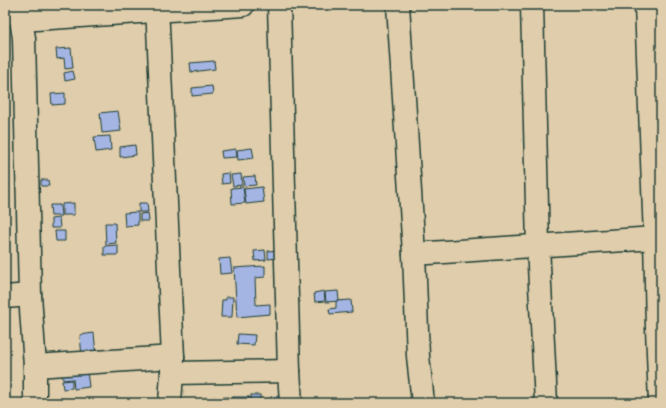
<svg xmlns="http://www.w3.org/2000/svg" width="666" height="408" font-family="Delius,sans-serif">
  <style>
    .building { fill: #a4b5e4; stroke: #1f3d34 }
    .lines { fill: none; stroke-linecap: round; stroke-linejoin: round }
    .minor-casing { stroke: #1f3d34; stroke-width: 25 }
    .minor { stroke: #dfcdab; stroke-width: 22 }
  </style>
  <rect width="100%" height="100%" fill="#dfcdab"/>
  <filter id="ink" filterUnits="userSpaceOnUse"><feTurbulence type="fractalNoise" baseFrequency=".025" numOctaves="2"/><feDisplacementMap in="SourceGraphic" scale="8" xChannelSelector="R" yChannelSelector="G"/><feConvolveMatrix kernelMatrix="1 2 1 2 8 2 1 2 1" color-interpolation-filters="sRGB"/></filter>
  <g filter="url(#ink)">
    <g class="building">
      <polygon points="71,48 73,68 65,69 64,58 57,59 56,49"/>
      <polygon points="214,61 215,69 191,72 190,63"/>
      <polygon points="73,71 75,79 65,81 64,73"/>
      <polygon points="212,86 213,94 192,96 192,88"/>
      <polygon points="65,93 65,104 52,105 51,94"/>
      <polygon points="118,111 121,131 102,133 100,113"/>
      <polygon points="110,136 111,150 96,152 94,137"/>
      <polygon points="135,145 136,155 120,157 120,147"/>
      <polygon points="252,148 254,158 238,160 237,150"/>
      <polygon points="236,149 237,157 222,158 221,151"/>
      <polygon points="229,173 230,183 222,184 221,174"/>
      <polygon points="241,174 242,185 233,186 231,175"/>
      <polygon points="255,176 256,185 244,186 243,177"/>
      <polygon points="41,180 48,180 49,186 41,186"/>
      <polygon points="243,187 245,203 232,204 231,188"/>
      <polygon points="262,187 264,202 246,204 244,189"/>
      <polygon points="74,203 74,215 62,215 62,204"/>
      <polygon points="139,203 147,203 148,212 139,212"/>
      <polygon points="50,205 60,205 61,216 51,216"/>
      <polygon points="138,212 138,225 125,226 124,213"/>
      <polygon points="148,213 149,221 140,221 140,214"/>
      <polygon points="59,218 60,228 51,228 51,219"/>
      <polygon points="105,223 115,223 116,243 106,244"/>
      <polygon points="55,231 65,231 65,241 56,241"/>
      <polygon points="118,245 118,255 104,255 104,246"/>
      <polygon points="265,250 266,260 255,261 254,251"/>
      <polygon points="277,250 277,258 268,259 268,251"/>
      <polygon points="230,258 232,273 220,274 219,259"/>
      <polygon points="265,266 265,277 255,278 256,305 270,304 270,314 237,317 234,268"/>
      <polygon points="324,291 325,301 315,302 314,293"/>
      <polygon points="338,291 339,301 326,302 325,292"/>
      <polygon points="226,297 233,297 232,317 221,317 222,300 226,300"/>
      <polygon points="351,300 352,312 330,314 329,309 336,308 336,301"/>
      <polygon points="94,333 96,355 82,357 80,335"/>
      <polygon points="238,334 255,335 254,345 237,344"/>
      <polygon points="87,371 89,387 74,389 73,379 63,380 62,373"/>
      <polygon points="72,380 72,388 63,389 62,381"/>
      <rect x="251" y="395" width="9" height="8"/>
      <polygon points="281,396 282,403 271,403 271,397"/>
      <polygon points="216,397 216,403 203,403 203,398"/>
      <polygon points="228,397 228,403 218,403 218,398"/>
      <rect x="233" y="397" width="16" height="6"/>
    </g>
    <g class="lines">
      <g class="minor-casing">
        <g id="minor">
          <polyline points="21,5 21,20 24,38 30,295 35,366 35,403"/>
          <polyline points="157,5 173,357 170,403"/>
          <polyline points="279,5 289,371 291,403"/>
          <polyline points="398,5 414,254 418,356 423,403"/>
          <polyline points="532,5 538,246 546,403"/>
          <polyline points="646,5 655,238 657,328 660,403"/>
          <polyline points="21,20 243,5"/>
          <polyline points="414,254 655,238"/>
          <polyline points="5,297 30,295"/>
          <polyline points="35,366 173,357"/>
          <polyline points="172,373 289,371"/>
        </g>
      </g>
      <use href="#minor" class="minor"/>
    </g>
  </g>
  <rect width="666" height="408" fill="none" stroke="#dfcdab" stroke-width="20"/>
  <rect x="10" y="10" width="646" height="388" fill="none" stroke="#1f3d34" stroke-width="1.5" filter="url(#ink)"/>
</svg>
